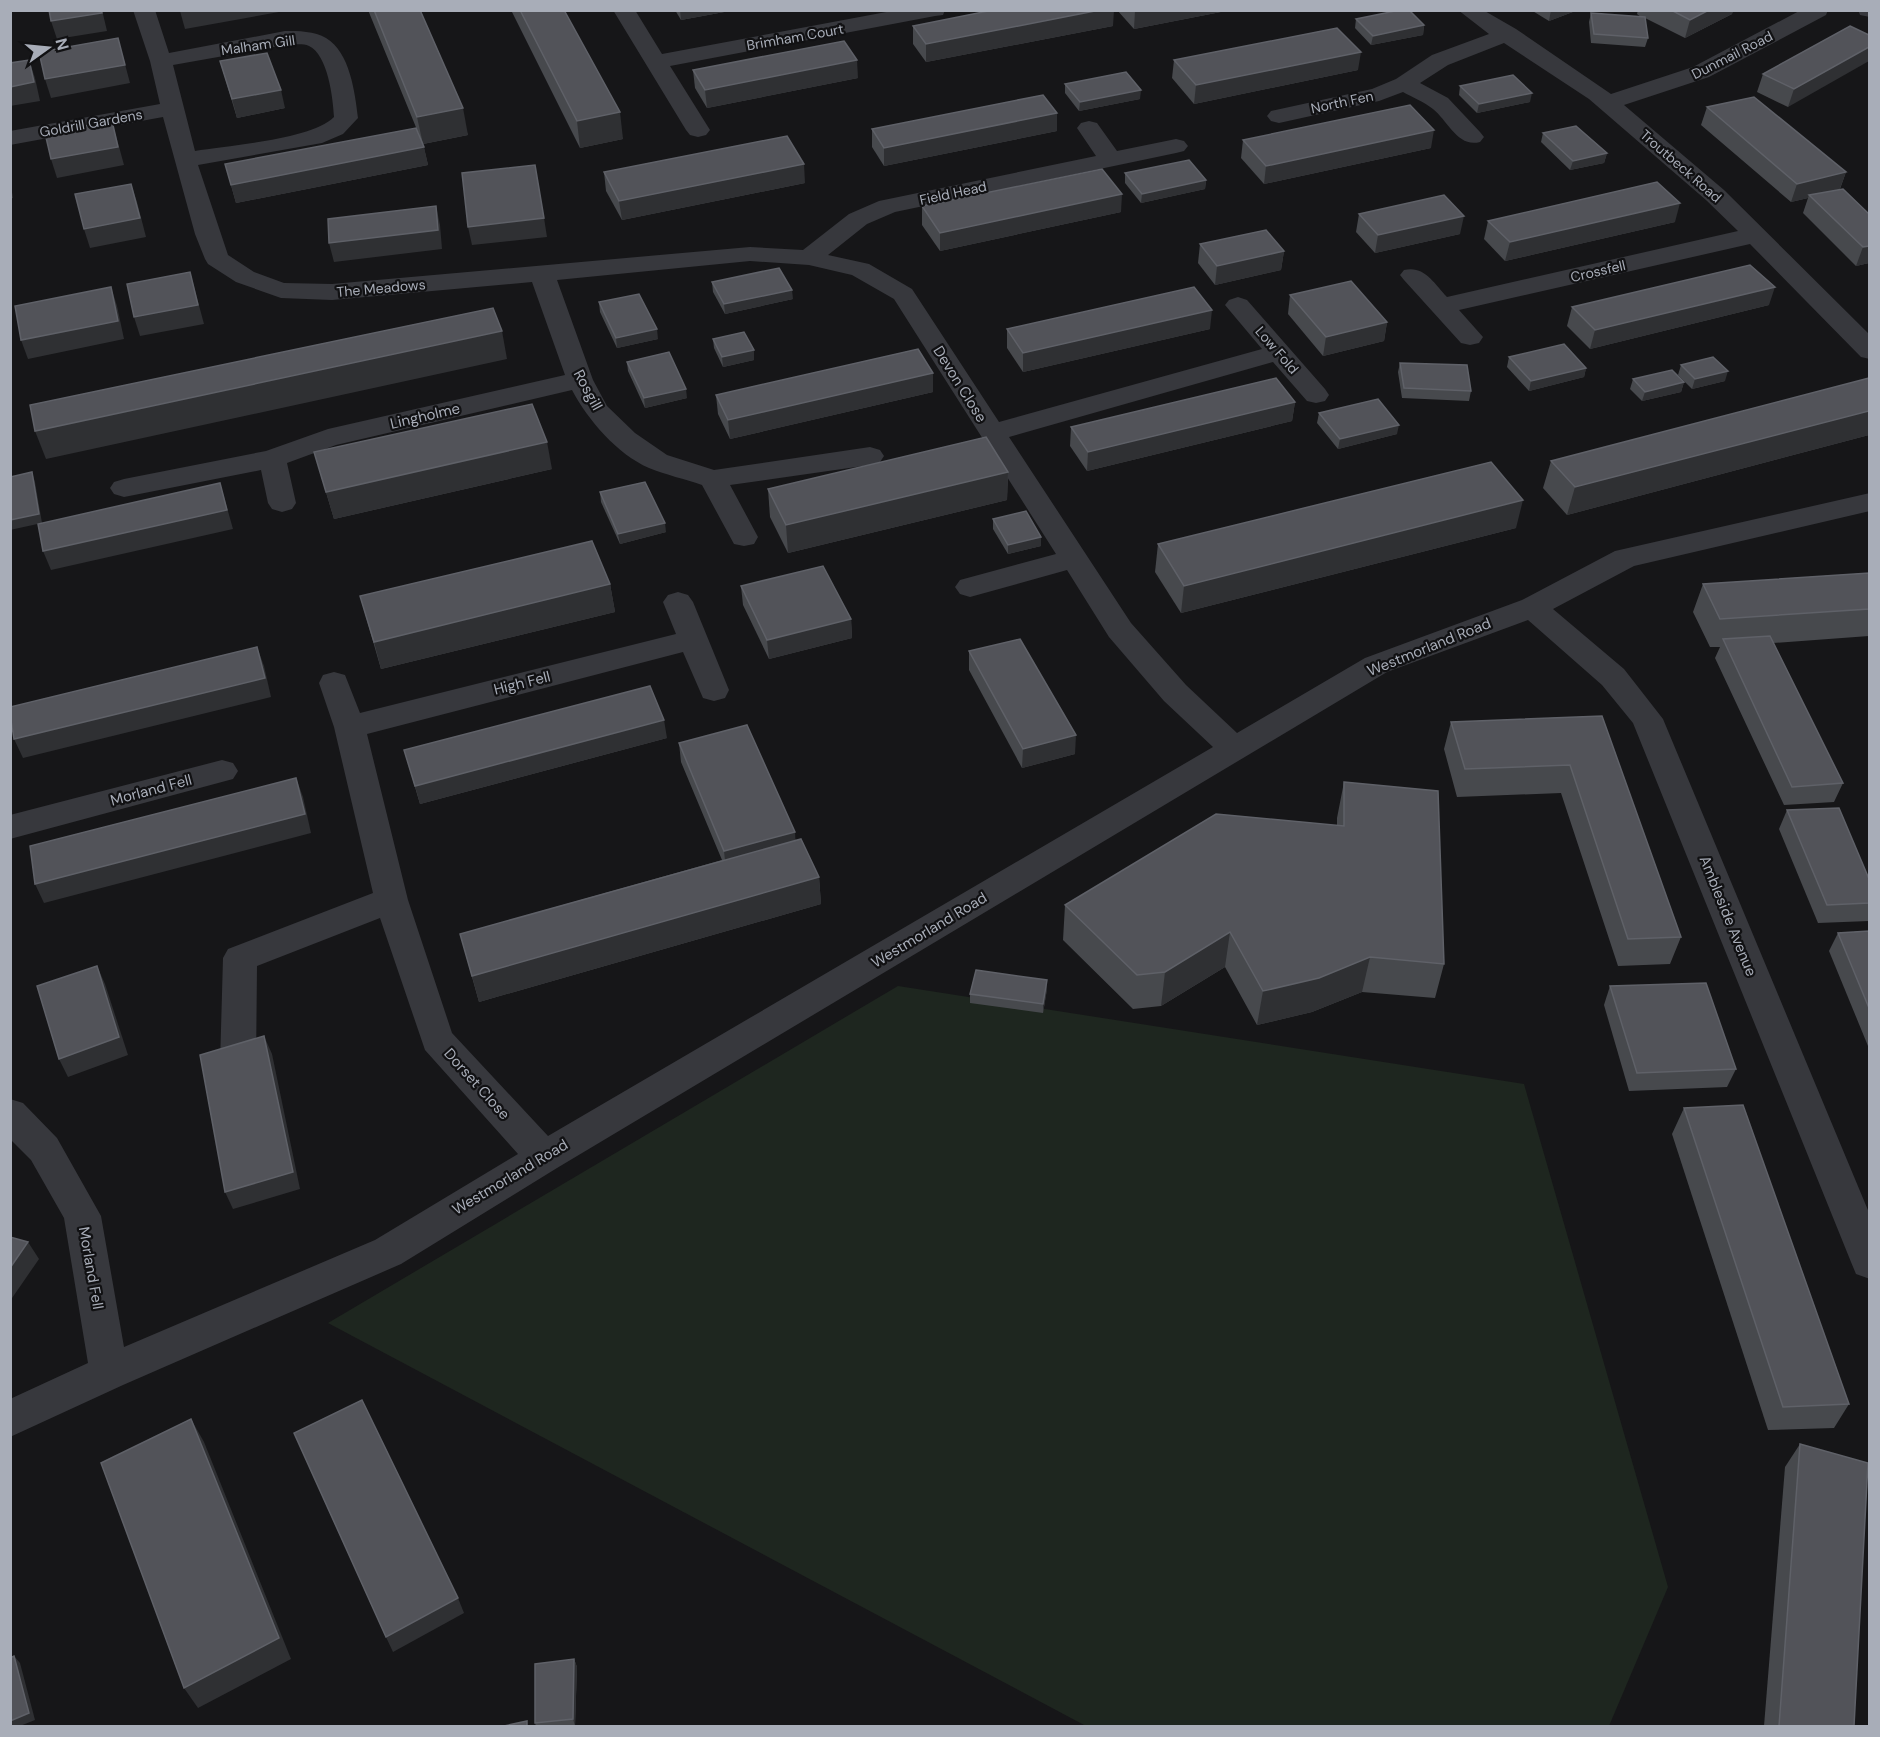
<svg xmlns="http://www.w3.org/2000/svg" width="1880" height="1737" font-family="'DM Sans',sans-serif">
  <style>
    .green { fill: #1e261f }
    .lines { fill: none; stroke-linecap: round; stroke-linejoin: round }
    .minor { fill: #37383d; fill-rule: evenodd }
    .wall { fill: #47494d }
    .shaded-wall { fill: #2f3033 }
    .building { fill: #525359; stroke: #5f6168; stroke-width: 1.5 }
    .labels { text-anchor: middle; stroke-width: 4.5; stroke-linejoin: round; paint-order: stroke }
    .far-street-label { font-size: 14px; fill: #a8adb8; stroke: #111113 }
    .street-label { font-size: 15px; fill: #a8adb8; stroke: #111113 }
  </style>
  <rect width="100%" height="100%" fill="#161618"/>
  <polygon class="green" points="898,986 1524,1084 1668,1587 1609,1726 1086,1726 328,1323"/>
  <g class="lines">
    <g class="minor">
      <path d="M133 10H155L169 53 285 31C298 31 315 31 326 38 350 52 355 93 358 118L343 134 322 143 198 165 228 255 254 272 284 283 332 284 750 247 803 250 849 214 879 201 1096 156 1077 128 1081 123 1089 121 1097 123 1117 151 1176 139 1184 141 1188 146 1184 151 1176 153 895 212 867 224 828 255 869 264 912 289 999 422 1262 349 1225 305 1229 300 1238 297 1247 300 1325 389 1329 395 1325 401 1316 403 1307 401 1273 362 1009 437 1131 623 1186 685 1237 733 1365 658 1522 600 1615 551 1870 493V511L1634 566 1553 609 1624 669 1663 719 1870 1215V1279L1856 1274 1851 1262 1633 723 1602 685 1528 620 1387 672 557 1168 401 1264 123 1385 10 1437V1399L88 1363 64 1218 31 1160 10 1139V1099L23 1103 57 1138 101 1216 124 1347 375 1240 518 1154 425 1050 380 918 257 966 256 1065 251 1075 238 1079 225 1075 220 1065 223 958 228 949 373 893 334 727 319 683 323 675 334 672 345 675 360 713 676 634 663 602 668 595 678 592 688 595 693 602 729 690 725 698 714 701 703 698 683 652 367 734 408 900 452 1033 548 1136 1213 747 1164 701 1109 637 1067 570 970 597 960 594 955 587 960 580 1056 554 894 299 852 275 809 265 750 261 557 280 593 380 607 406 635 433 667 455 714 470 870 447 880 450 884 456 880 462 870 465 730 485 758 537 754 544 744 546 734 544 702 485C685 479 666 475 649 468 617 454 588 420 572 390L336 445 287 463 296 503 292 509 282 512 272 509 268 503 261 470 124 497 114 494 110 488 114 482 124 479 266 451 328 429 565 375 532 282 332 300 281 298 236 282 208 264 205 259 195 234 163 117 10 145V131L160 104 150 61ZM285 45C292 45 302 43 309 46 328 55 333 98 334 117 311 140 229 145 195 151L173 65Z"/>
      <polygon points="613,10 635,10 662,54 897,10 945,10 943,15 935,16 670,66 710,130 706,135 698,137 690,135 686,130"/>
      <path d="M1458 10H1483L1516 29 1611 94 1693 67 1801 10H1828L1826 15 1709 77 1624 105 1724 190 1870 335V359L1861 357 1750 244 1459 310 1483 337 1479 343 1470 345 1461 343 1404 280 1400 275 1404 270C1424 265 1434 283 1447 297L1738 231 1706 200 1589 99 1504 43 1448 65 1420 83 1448 98 1480 132 1484 137 1480 142C1458 148 1448 121 1433 109 1424 102 1412 97 1403 92L1379 101 1279 123 1271 121 1267 116 1271 111 1372 89 1396 79 1432 55 1489 34Z"/>
      <polygon points="1858,10 1870,10 1870,17 1860,15"/>
      <polygon points="222,760 233,763 238,771 233,779 10,839 10,815"/>
    </g>
  </g>
  <g class="wall">
    <polygon points="368,10 420,10 468,135 423,144 428,165 236,203 225,164 422,142"/>
    <polygon points="511,10 564,10 623,139 580,148"/>
    <polygon points="675,10 735,10 681,20"/>
    <polygon points="1117,10 1231,10 1134,29"/>
    <polygon points="1531,10 1578,10 1549,21"/>
    <polygon points="1638,10 1733,10 1732,14 1685,38 1645,18 1648,38 1645,47 1591,43 1589,22 1591,13 1641,17 1637,14"/>
    <polygon points="1356,19 1424,25 1423,35 1371,45 1355,28"/>
    <polygon points="913,26 1113,26 926,62 913,44"/>
    <polygon points="1869,35 1788,107 1757,92 1763,74"/>
    <polygon points="1174,60 1358,70 1194,104 1172,78"/>
    <polygon points="220,61 285,108 237,118"/>
    <polygon points="693,70 858,78 707,108 695,88"/>
    <polygon points="1065,84 1140,99 1079,111 1065,93"/>
    <polygon points="1460,86 1530,102 1477,113 1459,95"/>
    <polygon points="1707,107 1846,172 1840,189 1869,214 1869,263 1856,266 1803,213 1808,198 1791,202 1701,125"/>
    <polygon points="1057,113 1057,131 884,166 872,147 872,129"/>
    <polygon points="1543,133 1607,153 1604,163 1570,170 1541,142"/>
    <polygon points="1243,140 1431,148 1264,184 1241,158"/>
    <polygon points="604,172 805,183 622,220 606,191"/>
    <polygon points="1125,173 1206,180 1205,189 1141,203 1125,183"/>
    <polygon points="922,206 1121,212 940,251 922,225"/>
    <polygon points="1359,214 1460,234 1375,253 1356,232"/>
    <polygon points="1488,221 1675,222 1505,261 1484,239"/>
    <polygon points="1200,244 1284,251 1281,270 1215,285 1198,263"/>
    <polygon points="712,282 793,299 725,314 713,292"/>
    <polygon points="1290,295 1387,322 1384,341 1323,356 1288,314"/>
    <polygon points="599,302 658,339 617,348 600,312"/>
    <polygon points="1769,305 1590,349 1567,326 1572,307"/>
    <polygon points="1007,329 1210,329 1023,372 1007,348"/>
    <polygon points="713,339 754,360 723,367 714,348"/>
    <polygon points="1509,357 1586,368 1584,377 1529,391 1507,367"/>
    <polygon points="627,362 687,398 645,408 628,371"/>
    <polygon points="1400,363 1471,391 1469,401 1402,398 1398,372"/>
    <polygon points="1681,365 1725,381 1692,389 1678,375"/>
    <polygon points="933,373 933,392 730,439 718,414 716,395"/>
    <polygon points="1633,379 1684,382 1681,392 1642,401 1630,389"/>
    <polygon points="1869,379 1869,435 1567,515 1543,488 1551,461"/>
    <polygon points="1295,402 1292,421 1087,471 1070,446 1071,427"/>
    <polygon points="1319,413 1397,434 1338,449 1317,423"/>
    <polygon points="314,452 552,469 334,519"/>
    <polygon points="1008,472 1007,500 788,553 770,517 768,489"/>
    <polygon points="600,492 666,532 620,544 601,502"/>
    <polygon points="993,519 1041,537 1041,546 1008,554 993,529"/>
    <polygon points="1516,528 1181,613 1155,572 1158,544"/>
    <polygon points="1869,573 1869,636 1773,643 1843,783 1834,802 1784,805 1715,658 1720,647 1710,647 1693,612 1703,584"/>
    <polygon points="610,584 615,612 381,669 360,596"/>
    <polygon points="741,586 851,619 852,638 769,659 743,605"/>
    <polygon points="969,651 1075,754 1022,768 969,670"/>
    <polygon points="1602,716 1681,937 1670,964 1618,966 1561,793 1457,797 1444,749 1451,722"/>
    <polygon points="667,738 420,804 404,750"/>
    <polygon points="679,743 796,840 819,877 821,904 479,1002 460,934 722,860 681,762"/>
    <polygon points="1344,782 1444,964 1435,998 1362,992 1312,1012 1257,1025 1225,967 1161,1006 1133,1009 1063,940 1065,905 1337,825 1337,818"/>
    <polygon points="1787,810 1869,879 1869,921 1818,923 1779,829"/>
    <polygon points="1869,931 1869,1046 1868,1046 1829,951 1838,933"/>
    <polygon points="1610,986 1736,1069 1727,1087 1629,1091 1604,1005"/>
    <polygon points="1047,989 1043,1013 970,1003 970,994"/>
    <polygon points="1684,1108 1849,1404 1834,1428 1768,1430 1672,1134"/>
    <polygon points="1800,1444 1854,1726 1764,1726 1785,1467"/>
    <polygon points="574,1659 577,1667 575,1726 536,1726 535,1723"/>
  </g>
  <g class="shaded-wall">
    <polygon points="102,10 107,31 57,39 51,21"/>
    <polygon points="182,10 290,10 185,29 180,11"/>
    <polygon points="680,10 735,10 681,20"/>
    <polygon points="1100,10 1114,10 1113,26 926,62 926,44"/>
    <polygon points="1140,10 1231,10 1134,29 1135,11"/>
    <polygon points="1551,10 1578,10 1549,21"/>
    <polygon points="1709,10 1733,10 1732,14 1685,38 1690,20"/>
    <polygon points="1424,25 1423,35 1371,45 1373,36"/>
    <polygon points="118,38 130,83 51,98 45,79"/>
    <polygon points="1869,47 1869,61 1788,107 1794,89"/>
    <polygon points="1361,52 1358,70 1194,104 1196,85"/>
    <polygon points="29,60 35,78 40,101 10,106 10,87"/>
    <polygon points="857,60 858,78 707,108 705,90"/>
    <polygon points="281,90 285,108 237,118 232,99"/>
    <polygon points="1141,90 1140,99 1079,111 1080,102"/>
    <polygon points="1532,93 1530,102 1477,113 1479,104"/>
    <polygon points="463,108 468,135 423,144 417,117"/>
    <polygon points="620,112 623,139 580,148 577,121"/>
    <polygon points="1057,113 1057,131 884,166 884,148"/>
    <polygon points="112,121 124,165 57,178 51,159"/>
    <polygon points="1434,130 1431,148 1264,184 1266,166"/>
    <polygon points="424,147 428,165 236,203 231,185"/>
    <polygon points="1607,153 1604,163 1570,170 1573,161"/>
    <polygon points="804,164 805,183 622,220 619,201"/>
    <polygon points="1846,172 1839,191 1809,195 1808,198 1791,202 1797,184"/>
    <polygon points="1206,180 1205,189 1141,203 1142,194"/>
    <polygon points="10,181 13,198 10,199"/>
    <polygon points="131,184 137,202 146,237 90,248 84,229"/>
    <polygon points="1122,194 1121,212 940,251 940,233"/>
    <polygon points="1680,203 1675,222 1505,261 1510,242"/>
    <polygon points="436,206 440,225 442,249 334,262 329,243"/>
    <polygon points="1464,216 1460,234 1375,253 1378,235"/>
    <polygon points="544,218 547,237 472,245 468,227"/>
    <polygon points="1869,246 1869,263 1856,266 1863,247"/>
    <polygon points="1284,251 1281,270 1215,285 1217,266"/>
    <polygon points="190,272 204,324 140,336 134,317"/>
    <polygon points="111,287 117,306 124,339 28,359 21,340"/>
    <polygon points="1775,287 1769,305 1590,349 1595,330"/>
    <polygon points="792,290 793,299 725,314 724,304"/>
    <polygon points="1212,310 1210,329 1023,372 1023,353"/>
    <polygon points="1387,322 1384,341 1323,356 1326,337"/>
    <polygon points="657,329 658,339 617,348 616,338"/>
    <polygon points="502,331 507,359 46,459 35,431"/>
    <polygon points="754,350 754,360 723,367 722,357"/>
    <polygon points="1586,368 1584,377 1529,391 1531,381"/>
    <polygon points="1728,371 1725,381 1692,389 1695,379"/>
    <polygon points="933,373 933,392 730,439 728,420"/>
    <polygon points="1684,382 1681,392 1642,401 1645,392"/>
    <polygon points="686,389 687,398 645,408 644,398"/>
    <polygon points="1295,402 1292,421 1087,471 1088,452"/>
    <polygon points="1869,411 1869,435 1567,515 1575,487"/>
    <polygon points="1399,425 1397,434 1338,449 1340,439"/>
    <polygon points="547,442 552,469 334,519 326,492"/>
    <polygon points="32,472 35,482 42,523 10,530 10,520"/>
    <polygon points="1008,472 1007,500 788,553 786,525"/>
    <polygon points="220,483 233,529 51,570 43,551"/>
    <polygon points="1523,500 1516,528 1181,613 1184,586"/>
    <polygon points="665,523 666,532 620,544 618,534"/>
    <polygon points="1041,537 1041,546 1008,554 1008,545"/>
    <polygon points="610,584 615,612 381,669 374,642"/>
    <polygon points="851,619 852,638 769,659 767,640"/>
    <polygon points="257,647 264,666 271,697 23,758 14,739"/>
    <polygon points="664,720 667,738 420,804 415,786"/>
    <polygon points="1076,735 1075,754 1022,768 1023,749"/>
    <polygon points="296,778 303,797 311,833 44,903 35,884"/>
    <polygon points="795,832 796,850 726,870 724,851"/>
    <polygon points="819,877 821,904 479,1002 472,976"/>
    <polygon points="1230,932 1225,967 1161,1006 1165,972"/>
    <polygon points="1370,957 1362,992 1312,1012 1257,1025 1263,991"/>
    <polygon points="97,966 105,984 128,1055 68,1077 59,1059"/>
    <polygon points="1047,980 1047,989 1043,1013 1043,1004"/>
    <polygon points="264,1036 272,1054 300,1189 233,1209 225,1192"/>
    <polygon points="28,1242 39,1259 10,1301 10,1268"/>
    <polygon points="191,1419 204,1442 291,1659 198,1708 184,1688"/>
    <polygon points="458,1598 464,1613 393,1652 386,1637"/>
    <polygon points="14,1656 20,1663 35,1720 20,1726 10,1726"/>
    <polygon points="574,1659 577,1667 575,1726 573,1719"/>
  </g>
  <g class="building">
    <polygon points="49,10 101,10 102,13 51,21"/>
    <polygon points="374,10 420,10 463,108 417,117"/>
    <polygon points="520,10 564,10 620,112 577,121"/>
    <polygon points="993,10 1100,10 926,44 913,26"/>
    <polygon points="1400,10 1409,10 1424,25 1373,36 1356,19"/>
    <polygon points="1671,10 1709,10 1690,20"/>
    <polygon points="1591,13 1645,17 1648,38 1594,34"/>
    <polygon points="1850,26 1869,35 1869,47 1794,89 1763,74"/>
    <polygon points="1337,28 1361,52 1196,85 1174,60"/>
    <polygon points="118,38 125,65 45,79 39,52"/>
    <polygon points="844,41 857,60 705,90 693,70"/>
    <polygon points="267,53 281,90 232,99 220,61"/>
    <polygon points="29,60 34,82 10,87 10,63"/>
    <polygon points="1126,72 1141,90 1080,102 1065,84"/>
    <polygon points="1513,75 1532,93 1479,104 1460,86"/>
    <polygon points="1043,95 1057,113 884,148 872,129"/>
    <polygon points="1754,97 1846,172 1797,184 1707,107"/>
    <polygon points="1410,105 1434,130 1266,166 1243,140"/>
    <polygon points="112,121 118,147 51,159 45,133"/>
    <polygon points="1576,126 1607,153 1573,161 1543,133"/>
    <polygon points="416,128 424,147 231,185 225,164"/>
    <polygon points="787,136 804,164 619,201 604,172"/>
    <polygon points="1189,160 1206,180 1142,194 1125,173"/>
    <polygon points="535,165 544,218 468,227 462,173"/>
    <polygon points="1102,169 1122,194 940,233 922,206"/>
    <polygon points="1657,182 1680,203 1510,242 1488,221"/>
    <polygon points="131,184 140,218 84,229 75,194"/>
    <polygon points="1843,189 1869,214 1869,246 1863,247 1809,195"/>
    <polygon points="1444,195 1464,216 1378,235 1359,214"/>
    <polygon points="436,206 438,230 329,243 328,219"/>
    <polygon points="1266,230 1284,251 1217,266 1200,244"/>
    <polygon points="1750,265 1775,287 1595,330 1572,307"/>
    <polygon points="779,268 792,290 724,304 712,282"/>
    <polygon points="190,272 198,305 134,317 127,284"/>
    <polygon points="1351,281 1387,322 1326,337 1290,295"/>
    <polygon points="111,287 118,321 21,340 15,306"/>
    <polygon points="1194,287 1212,310 1023,353 1007,329"/>
    <polygon points="639,294 657,329 616,338 599,302"/>
    <polygon points="493,308 502,331 35,431 30,405"/>
    <polygon points="744,332 754,350 722,357 713,339"/>
    <polygon points="1564,344 1586,368 1531,381 1509,357"/>
    <polygon points="918,349 933,373 728,420 716,395"/>
    <polygon points="669,352 686,389 644,398 627,362"/>
    <polygon points="1713,357 1728,371 1695,379 1681,365"/>
    <polygon points="1400,363 1467,365 1471,391 1404,388"/>
    <polygon points="1672,370 1684,382 1645,392 1633,379"/>
    <polygon points="1276,378 1295,402 1088,452 1071,427"/>
    <polygon points="1869,378 1869,411 1575,487 1551,461"/>
    <polygon points="1378,399 1399,425 1340,439 1319,413"/>
    <polygon points="532,404 547,442 326,492 314,452"/>
    <polygon points="986,437 1008,472 786,525 768,489"/>
    <polygon points="1491,462 1523,500 1184,586 1158,544"/>
    <polygon points="32,472 39,514 10,520 10,477"/>
    <polygon points="645,482 665,523 618,534 600,492"/>
    <polygon points="220,483 227,510 43,551 38,524"/>
    <polygon points="1026,511 1041,537 1008,545 993,519"/>
    <polygon points="592,541 610,584 374,642 360,596"/>
    <polygon points="823,566 851,619 767,640 741,586"/>
    <polygon points="1869,573 1869,609 1720,619 1703,584"/>
    <polygon points="1770,636 1843,783 1792,787 1723,639"/>
    <polygon points="1020,639 1076,735 1023,749 969,651"/>
    <polygon points="257,647 265,678 14,739 10,714 10,707"/>
    <polygon points="650,686 664,720 415,786 404,750"/>
    <polygon points="1602,716 1681,937 1628,939 1570,765 1465,769 1451,722"/>
    <polygon points="747,725 795,832 724,851 679,743"/>
    <polygon points="296,778 305,814 35,884 30,846"/>
    <polygon points="1344,782 1438,791 1444,964 1370,957 1319,978 1263,991 1230,932 1165,972 1137,975 1065,905 1216,814 1344,826"/>
    <polygon points="1839,808 1869,879 1869,903 1827,905 1787,810"/>
    <polygon points="801,839 819,877 472,976 460,934"/>
    <polygon points="1869,931 1869,1008 1838,933"/>
    <polygon points="97,966 119,1037 59,1059 37,986"/>
    <polygon points="976,970 1047,980 1043,1004 970,994"/>
    <polygon points="1706,983 1736,1069 1637,1073 1610,986"/>
    <polygon points="264,1036 293,1172 225,1192 200,1055"/>
    <polygon points="1743,1105 1849,1404 1783,1407 1684,1108"/>
    <polygon points="10,1237 28,1242 10,1268"/>
    <polygon points="362,1400 458,1598 386,1637 294,1433"/>
    <polygon points="191,1419 279,1638 184,1688 101,1463"/>
    <polygon points="1800,1444 1868,1463 1854,1726 1779,1726"/>
    <polygon points="14,1656 29,1713 10,1721 10,1658"/>
    <polygon points="574,1659 573,1719 535,1723 535,1664"/>
    <polygon points="527,1721 527,1726 504,1726"/>
  </g>
  <g class="labels">
    <g class="far-street-label">
      <text transform="translate(795 37) rotate(-10)" y="5">Brimham Court</text>
      <text transform="translate(258 45) rotate(-8)" y="5">Malham Gill</text>
      <text transform="translate(1732 55) rotate(-27)" y="5">Dunmail Road</text>
      <text transform="translate(1342 102) rotate(-12)" y="5">North Fen</text>
      <text transform="translate(91 123) rotate(-10)" y="5">Goldrill Gardens</text>
      <text transform="translate(1681 166) rotate(41)" y="5">Troutbeck Road</text>
      <text transform="translate(953 193) rotate(-12)" y="5">Field Head</text>
      <text transform="translate(1598 271) rotate(-13)" y="5">Crossfell</text>
      <text transform="translate(381 288) rotate(-5)" y="5">The Meadows</text>
      <text transform="translate(1277 350) rotate(49)" y="5">Low Fold</text>
    </g>
    <g class="street-label">
      <text transform="translate(960 384) rotate(58)" y="5">Devon Close</text>
      <text transform="translate(588 390) rotate(62)" y="5">Rosgill</text>
      <text transform="translate(425 416) rotate(-13)" y="5">Lingholme</text>
      <text transform="translate(1429 647) rotate(-22)" y="5">Westmorland Road</text>
      <text transform="translate(522 683) rotate(-14)" y="5">High Fell</text>
      <text transform="translate(151 790) rotate(-15)" y="5">Morland Fell</text>
      <text transform="translate(1728 916) rotate(68)" y="5">Ambleside Avenue</text>
      <text transform="translate(929 930) rotate(-31)" y="5">Westmorland Road</text>
      <text transform="translate(477 1084) rotate(48)" y="5">Dorset Close</text>
      <text transform="translate(510 1177) rotate(-31)" y="5">Westmorland Road</text>
      <text transform="translate(91 1268) rotate(80)" y="5">Morland Fell</text>
    </g>
  </g>
  <rect width="1880" height="1737" fill="none" stroke="#a8adb8" stroke-width="24"/>
  <g transform="translate(48 48) rotate(75)" stroke="#111113" stroke-width="4.5" paint-order="stroke">
  <path d="M0-4.5L10 22L0 15L-10 22Z" fill="#a8adb8"/>
  <text y="-9" font-size="16" font-weight="bold" text-anchor="middle" fill="#a8adb8">N</text>
  </g>
</svg>
